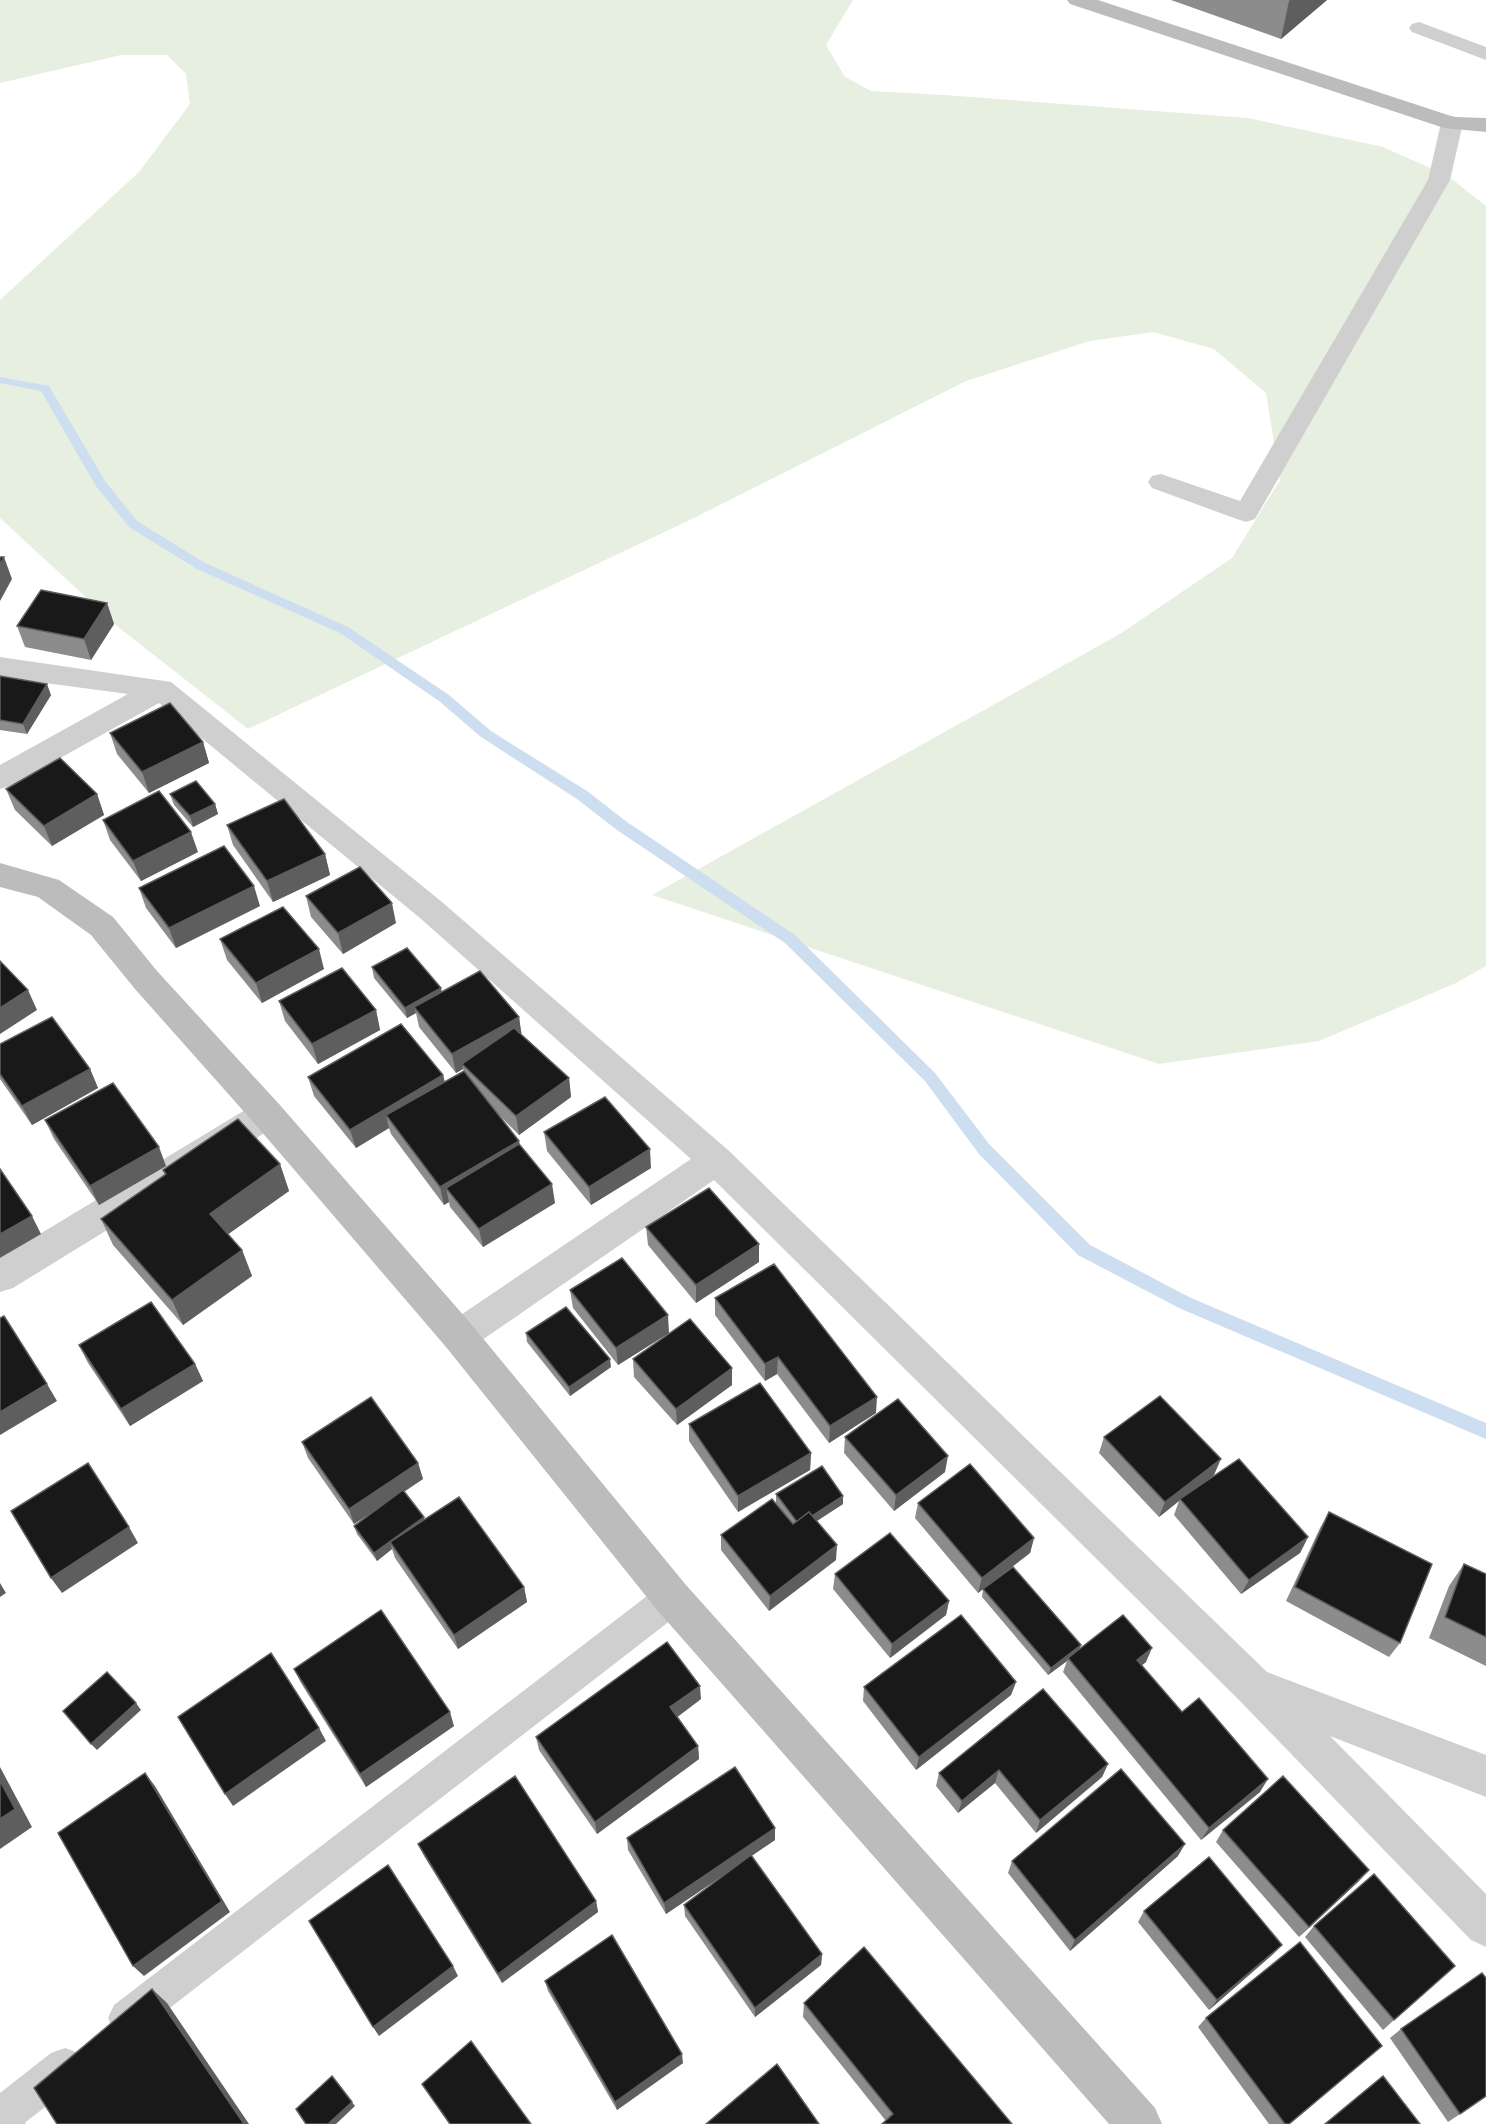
<svg xmlns="http://www.w3.org/2000/svg" width="1486" height="2124" font-family="Figtree,sans-serif">
  <style>
    .green { fill: #e7efe0 }
    .lines { fill: none; stroke-linecap: round; stroke-linejoin: round }
    .stream { fill: #ccdeef; fill-rule: evenodd }
    .lane { fill: #cfcfcf; fill-rule: evenodd }
    .street { fill: #cfcfcf; fill-rule: evenodd }
    .secondary { fill: #bcbcbc; fill-rule: evenodd }
    .wall { fill: #8c8c8c }
    .shaded-wall { fill: #5e5e5e }
    .building { fill: #191919; stroke: #5e5e5e; stroke-width: 1.5 }
  </style>
  <rect width="100%" height="100%" fill="#fff"/>
  <polygon class="green" points="0,0 853,0 826,45 845,77 871,91 944,95 1248,118 1383,147 1448,176 1486,206 1486,966 1454,984 1319,1041 1159,1064 652,895 1120,634 1232,558 1280,480 1266,393 1214,349 1153,332 1090,341 966,381 692,519 248,729 117,626 0,518 0,300 139,172 190,104 186,74 167,55 121,55 0,83"/>
  <g class="lines">
    <polygon class="stream" points="0,377 49,386 105,481 137,521 205,563 348,627 449,695 491,731 587,791 627,822 795,935 935,1073 989,1144 1090,1245 1191,1298 1486,1423 1486,1439 1179,1308 1078,1255 979,1154 925,1081 785,943 617,830 577,799 481,737 439,701 340,633 197,569 129,527 96,486 41,391 0,383"/>
    <g class="lane">
      <polygon points="672,1582 684,1586 689,1598 684,1610 140,2031 127,2037 114,2031 108,2018 114,2005 660,1586"/>
      <polygon points="65,2048 79,2053 84,2067 79,2081 23,2124 0,2124 0,2093 51,2053"/>
    </g>
    <g class="street">
      <polygon points="1419,22 1486,47 1486,60 1412,32 1409,28 1412,24"/>
      <polygon points="1452,116 1460,118 1463,123 1450,180 1255,519 1246,522 1237,519 1152,488 1148,482 1152,476 1161,474 1240,501 1428,180 1441,123 1444,118"/>
      <polygon points="0,657 171,682 442,902 728,1150 1267,1672 1486,1755 1486,1797 1330,1736 1486,1894 1486,1947 1471,1940 1239,1700 714,1180 472,1347 459,1352 446,1347 441,1336 446,1325 691,1159 420,918 159,703 10,786 0,789 0,765 128,694 0,677"/>
      <polygon points="267,1100 279,1104 284,1114 279,1124 13,1288 0,1292 0,1258 255,1104"/>
      <polygon points="0,2096 16,2103 26,2124 0,2124"/>
    </g>
    <g class="secondary">
      <polygon points="1067,0 1098,0 1454,117 1486,118 1486,132 1444,128 1070,4"/>
      <polygon points="0,863 59,880 113,917 157,971 279,1104 472,1325 686,1585 1155,2108 1162,2124 1109,2124 658,1611 446,1347 255,1124 135,989 91,935 38,897 0,887"/>
    </g>
  </g>
  <g class="wall">
    <polygon points="1171,0 1327,0 1281,39"/>
    <polygon points="107,603 114,624 91,660 25,647 17,626"/>
    <polygon points="0,676 51,695 27,734 0,730"/>
    <polygon points="110,733 203,742 209,763 149,793 117,754"/>
    <polygon points="6,789 97,794 104,815 52,846 15,810"/>
    <polygon points="170,794 215,804 218,814 193,827 174,805"/>
    <polygon points="103,820 198,852 141,881 110,840"/>
    <polygon points="227,825 325,854 330,875 273,902 233,845"/>
    <polygon points="139,888 260,906 176,948 146,908"/>
    <polygon points="306,896 396,923 343,954 311,917"/>
    <polygon points="220,939 324,969 262,1003 227,960"/>
    <polygon points="372,967 441,988 441,992 519,1017 521,1034 569,1078 571,1097 519,1135 497,1113 519,1144 555,1203 483,1247 450,1207 449,1202 444,1205 391,1134 389,1128 356,1148 314,1096 308,1077 443,1075 445,1082 464,1071 463,1069 456,1073 419,1027 416,1013 407,1018 374,978"/>
    <polygon points="279,1001 376,1010 380,1030 318,1064 285,1021"/>
    <polygon points="0,1044 90,1069 98,1088 32,1125 0,1079"/>
    <polygon points="45,1120 166,1166 99,1205 54,1139"/>
    <polygon points="544,1132 651,1168 591,1205 547,1151"/>
    <polygon points="280,1164 289,1191 228,1234 242,1250 252,1276 183,1325 113,1245 101,1219 165,1175 163,1170"/>
    <polygon points="646,1227 759,1262 696,1303 648,1245"/>
    <polygon points="570,1290 669,1333 618,1365 573,1308"/>
    <polygon points="715,1298 876,1413 829,1443 777,1374 765,1381 715,1315"/>
    <polygon points="526,1333 611,1367 570,1396 527,1342"/>
    <polygon points="79,1345 195,1364 203,1381 130,1426 88,1363"/>
    <polygon points="633,1359 732,1368 732,1385 677,1425 634,1377"/>
    <polygon points="689,1424 811,1453 810,1470 738,1512 689,1441"/>
    <polygon points="845,1437 945,1472 894,1511 844,1453"/>
    <polygon points="1104,1437 1214,1475 1196,1489 1308,1537 1300,1553 1241,1594 1174,1515 1179,1501 1159,1517 1099,1453"/>
    <polygon points="302,1442 418,1463 423,1479 404,1492 424,1520 524,1587 527,1602 458,1649 395,1558 392,1549 377,1561 357,1534 354,1526 371,1513 354,1524 308,1458"/>
    <polygon points="776,1494 843,1504 817,1521 836,1560 769,1611 721,1550 721,1535 781,1509 776,1503"/>
    <polygon points="918,1503 1034,1538 1030,1553 978,1593 915,1518"/>
    <polygon points="1329,1512 1400,1643 1389,1657 1286,1601 1320,1528"/>
    <polygon points="1464,1564 1486,1574 1486,1666 1429,1638 1449,1586"/>
    <polygon points="835,1574 949,1601 946,1615 890,1658 833,1589"/>
    <polygon points="983,1589 1081,1645 1079,1650 1146,1662 1142,1665 1182,1712 1260,1792 1201,1840 1063,1672 1067,1661 1048,1675 982,1597"/>
    <polygon points="294,1669 454,1726 366,1787 301,1683"/>
    <polygon points="1016,1682 1011,1695 916,1770 863,1701 864,1687"/>
    <polygon points="701,1699 677,1717 698,1746 699,1759 597,1834 539,1750 536,1737"/>
    <polygon points="1108,1764 1102,1777 1036,1833 995,1783 958,1813 936,1786 939,1773"/>
    <polygon points="775,1828 775,1840 751,1856 822,1954 821,1965 755,2017 685,1916 684,1905 730,1871 666,1914 628,1850 627,1838"/>
    <polygon points="1223,1830 1359,1881 1299,1937 1216,1842"/>
    <polygon points="418,1844 596,1901 598,1912 502,1983 424,1856"/>
    <polygon points="1178,1856 1070,1951 1008,1873 1012,1861"/>
    <polygon points="1144,1911 1282,1945 1272,1955 1209,2010 1138,1922"/>
    <polygon points="1314,1926 1394,2020 1383,2030 1305,1937"/>
    <polygon points="545,1981 683,2063 617,2110 548,1991"/>
    <polygon points="804,2003 1012,2124 886,2121 803,2017"/>
    <polygon points="1206,2018 1289,2124 1269,2124 1198,2027"/>
    <polygon points="1401,2029 1460,2114 1448,2122 1390,2038"/>
  </g>
  <g class="shaded-wall">
    <polygon points="1290,0 1327,0 1281,39 1289,1"/>
    <polygon points="4,557 12,579 0,601 0,565"/>
    <polygon points="107,603 114,624 91,660 84,639"/>
    <polygon points="47,684 51,695 27,734 23,724"/>
    <polygon points="203,742 209,763 149,793 142,772"/>
    <polygon points="97,794 104,815 52,846 44,826"/>
    <polygon points="215,804 218,814 193,827 190,816"/>
    <polygon points="191,832 198,852 141,881 133,861"/>
    <polygon points="325,854 330,875 273,902 267,881"/>
    <polygon points="254,886 260,906 176,948 169,928"/>
    <polygon points="392,903 396,923 343,954 338,933"/>
    <polygon points="319,949 324,969 262,1003 256,983"/>
    <polygon points="441,988 443,998 414,1007 416,1013 407,1018 405,1008"/>
    <polygon points="28,990 37,1010 0,1034 0,1008"/>
    <polygon points="376,1010 380,1030 318,1064 312,1044"/>
    <polygon points="519,1017 522,1037 462,1064 463,1069 456,1073 452,1054"/>
    <polygon points="90,1069 98,1088 32,1125 22,1106"/>
    <polygon points="443,1075 447,1094 386,1115 389,1128 356,1148 350,1130"/>
    <polygon points="569,1078 571,1097 519,1135 516,1116"/>
    <polygon points="519,1141 522,1159 446,1188 449,1202 444,1205 440,1187"/>
    <polygon points="159,1147 166,1166 99,1205 90,1186"/>
    <polygon points="650,1149 651,1168 591,1205 589,1187"/>
    <polygon points="280,1164 289,1191 220,1240 210,1214"/>
    <polygon points="552,1184 555,1203 483,1247 479,1229"/>
    <polygon points="32,1216 41,1234 0,1258 0,1234"/>
    <polygon points="759,1244 759,1262 696,1303 696,1285"/>
    <polygon points="242,1250 252,1276 183,1325 172,1300"/>
    <polygon points="668,1315 669,1333 618,1365 616,1348"/>
    <polygon points="778,1357 777,1374 765,1381 765,1364"/>
    <polygon points="610,1359 611,1367 570,1396 569,1387"/>
    <polygon points="195,1364 203,1381 130,1426 121,1409"/>
    <polygon points="732,1368 732,1385 677,1425 676,1409"/>
    <polygon points="47,1384 57,1401 0,1435 0,1412"/>
    <polygon points="877,1397 876,1413 829,1443 830,1426"/>
    <polygon points="811,1453 810,1470 738,1512 738,1496"/>
    <polygon points="948,1456 945,1472 894,1511 896,1495"/>
    <polygon points="1221,1459 1214,1475 1181,1500 1180,1499 1179,1501 1159,1517 1165,1502"/>
    <polygon points="418,1463 423,1479 354,1524 349,1509"/>
    <polygon points="843,1496 843,1504 798,1533 799,1525"/>
    <polygon points="424,1517 426,1525 390,1542 392,1549 377,1561 374,1553"/>
    <polygon points="129,1527 138,1543 62,1593 51,1578"/>
    <polygon points="1308,1537 1300,1553 1241,1594 1249,1580"/>
    <polygon points="1034,1538 1030,1553 978,1593 982,1578"/>
    <polygon points="837,1545 836,1560 769,1611 770,1596"/>
    <polygon points="0,1583 6,1593 0,1597"/>
    <polygon points="524,1587 527,1602 458,1649 454,1635"/>
    <polygon points="949,1601 946,1615 890,1658 892,1644"/>
    <polygon points="1081,1645 1078,1652 1068,1658 1067,1661 1048,1675 1051,1668"/>
    <polygon points="1152,1648 1146,1662 1131,1674 1137,1660"/>
    <polygon points="1016,1682 1011,1695 916,1770 919,1757"/>
    <polygon points="700,1686 701,1699 672,1721 670,1707"/>
    <polygon points="136,1703 141,1710 97,1750 91,1744"/>
    <polygon points="450,1712 454,1726 366,1787 360,1774"/>
    <polygon points="319,1728 326,1741 233,1806 225,1794"/>
    <polygon points="698,1746 699,1759 597,1834 595,1822"/>
    <polygon points="1108,1764 1102,1777 1036,1833 1040,1820"/>
    <polygon points="0,1767 32,1827 0,1849"/>
    <polygon points="999,1770 995,1783 958,1813 962,1801"/>
    <polygon points="145,1773 155,1786 230,1912 144,1976 133,1966"/>
    <polygon points="1268,1779 1260,1792 1201,1840 1209,1828"/>
    <polygon points="775,1828 775,1840 666,1914 664,1903"/>
    <polygon points="1185,1844 1178,1856 1070,1951 1075,1940"/>
    <polygon points="1369,1870 1359,1881 1299,1937 1309,1927"/>
    <polygon points="596,1901 598,1912 502,1983 498,1974"/>
    <polygon points="1282,1945 1272,1955 1209,2010 1217,2000"/>
    <polygon points="822,1954 821,1965 755,2017 755,2008"/>
    <polygon points="453,1966 458,1976 379,2036 373,2027"/>
    <polygon points="152,1989 167,2003 249,2124 244,2124"/>
    <polygon points="682,2054 683,2063 617,2110 615,2102"/>
    <polygon points="332,2076 355,2106 336,2124 328,2124"/>
  </g>
  <g class="building">
    <polygon points="0,557 4,557 0,565"/>
    <polygon points="41,590 107,603 84,639 17,626"/>
    <polygon points="0,676 47,684 23,724 0,720"/>
    <polygon points="170,703 203,742 142,772 110,733"/>
    <polygon points="60,758 97,794 44,826 6,789"/>
    <polygon points="196,781 215,804 190,816 170,794"/>
    <polygon points="159,791 191,832 133,861 103,820"/>
    <polygon points="284,799 325,854 267,881 227,825"/>
    <polygon points="224,846 254,886 169,928 139,888"/>
    <polygon points="360,867 392,903 338,933 306,896"/>
    <polygon points="283,907 319,949 256,983 220,939"/>
    <polygon points="407,948 441,988 405,1008 372,967"/>
    <polygon points="0,961 28,990 0,1008"/>
    <polygon points="342,968 376,1010 312,1044 279,1001"/>
    <polygon points="480,971 519,1017 452,1054 414,1007"/>
    <polygon points="52,1017 90,1069 22,1106 0,1074 0,1044"/>
    <polygon points="401,1024 443,1075 350,1130 308,1077"/>
    <polygon points="514,1028 569,1078 516,1116 462,1064"/>
    <polygon points="464,1071 519,1141 440,1187 386,1115"/>
    <polygon points="113,1083 159,1147 90,1186 45,1120"/>
    <polygon points="605,1097 650,1149 589,1187 544,1132"/>
    <polygon points="238,1119 280,1164 210,1214 242,1250 172,1300 101,1219 166,1174 163,1170"/>
    <polygon points="519,1144 552,1184 479,1229 446,1188"/>
    <polygon points="0,1169 32,1216 0,1234"/>
    <polygon points="709,1188 759,1244 696,1285 646,1227"/>
    <polygon points="622,1258 668,1315 616,1348 570,1290"/>
    <polygon points="774,1264 877,1397 830,1426 778,1357 765,1364 715,1298"/>
    <polygon points="151,1302 195,1364 121,1409 79,1345"/>
    <polygon points="566,1307 610,1359 569,1387 526,1333"/>
    <polygon points="4,1316 47,1384 0,1412 0,1318"/>
    <polygon points="690,1319 732,1368 676,1409 633,1359"/>
    <polygon points="760,1383 811,1453 738,1496 689,1424"/>
    <polygon points="1160,1396 1221,1459 1165,1502 1104,1437"/>
    <polygon points="371,1397 418,1463 349,1509 302,1442"/>
    <polygon points="898,1399 948,1456 896,1495 845,1437"/>
    <polygon points="1239,1459 1308,1537 1249,1580 1180,1499"/>
    <polygon points="88,1463 129,1527 51,1578 11,1511"/>
    <polygon points="970,1464 1034,1538 982,1578 918,1503"/>
    <polygon points="822,1466 843,1496 812,1516 809,1512 797,1522 776,1494"/>
    <polygon points="403,1490 424,1517 374,1553 354,1526"/>
    <polygon points="459,1497 524,1587 454,1635 390,1542"/>
    <polygon points="772,1499 793,1524 809,1512 837,1545 770,1596 721,1535"/>
    <polygon points="1329,1512 1432,1564 1400,1643 1295,1587"/>
    <polygon points="890,1533 949,1601 892,1644 835,1574"/>
    <polygon points="1464,1564 1486,1574 1486,1637 1445,1617"/>
    <polygon points="1013,1567 1081,1645 1051,1668 983,1589"/>
    <polygon points="381,1610 450,1712 360,1774 294,1669"/>
    <polygon points="961,1615 1016,1682 919,1757 864,1687"/>
    <polygon points="1123,1615 1152,1648 1137,1660 1182,1712 1199,1698 1268,1779 1209,1828 1068,1658"/>
    <polygon points="667,1642 700,1686 670,1707 698,1746 595,1822 536,1737"/>
    <polygon points="271,1653 319,1728 225,1794 178,1717"/>
    <polygon points="107,1672 136,1703 91,1744 63,1711"/>
    <polygon points="1043,1689 1108,1764 1040,1820 999,1770 962,1801 939,1773"/>
    <polygon points="735,1767 775,1828 664,1903 627,1838"/>
    <polygon points="1121,1769 1185,1844 1075,1940 1012,1861"/>
    <polygon points="145,1773 222,1901 133,1966 58,1833"/>
    <polygon points="515,1776 596,1901 498,1974 418,1844"/>
    <polygon points="1283,1776 1369,1870 1309,1927 1223,1830"/>
    <polygon points="0,1781 15,1809 0,1819"/>
    <polygon points="751,1855 822,1954 755,2008 684,1905"/>
    <polygon points="1209,1857 1282,1945 1217,2000 1144,1911"/>
    <polygon points="388,1865 453,1966 373,2027 309,1921"/>
    <polygon points="1374,1874 1455,1966 1394,2020 1314,1926"/>
    <polygon points="612,1935 682,2054 615,2102 545,1981"/>
    <polygon points="1300,1942 1382,2046 1289,2124 1285,2124 1206,2018"/>
    <polygon points="864,1947 1012,2124 882,2124 893,2114 804,2003"/>
    <polygon points="1482,1973 1486,1978 1486,2096 1460,2114 1401,2029"/>
    <polygon points="152,1989 244,2124 57,2124 34,2088"/>
    <polygon points="471,2041 531,2124 450,2124 422,2084"/>
    <polygon points="777,2064 819,2124 706,2124"/>
    <polygon points="332,2076 352,2102 328,2124 306,2124 296,2109"/>
    <polygon points="1383,2076 1420,2124 1325,2124"/>
  </g>
</svg>
